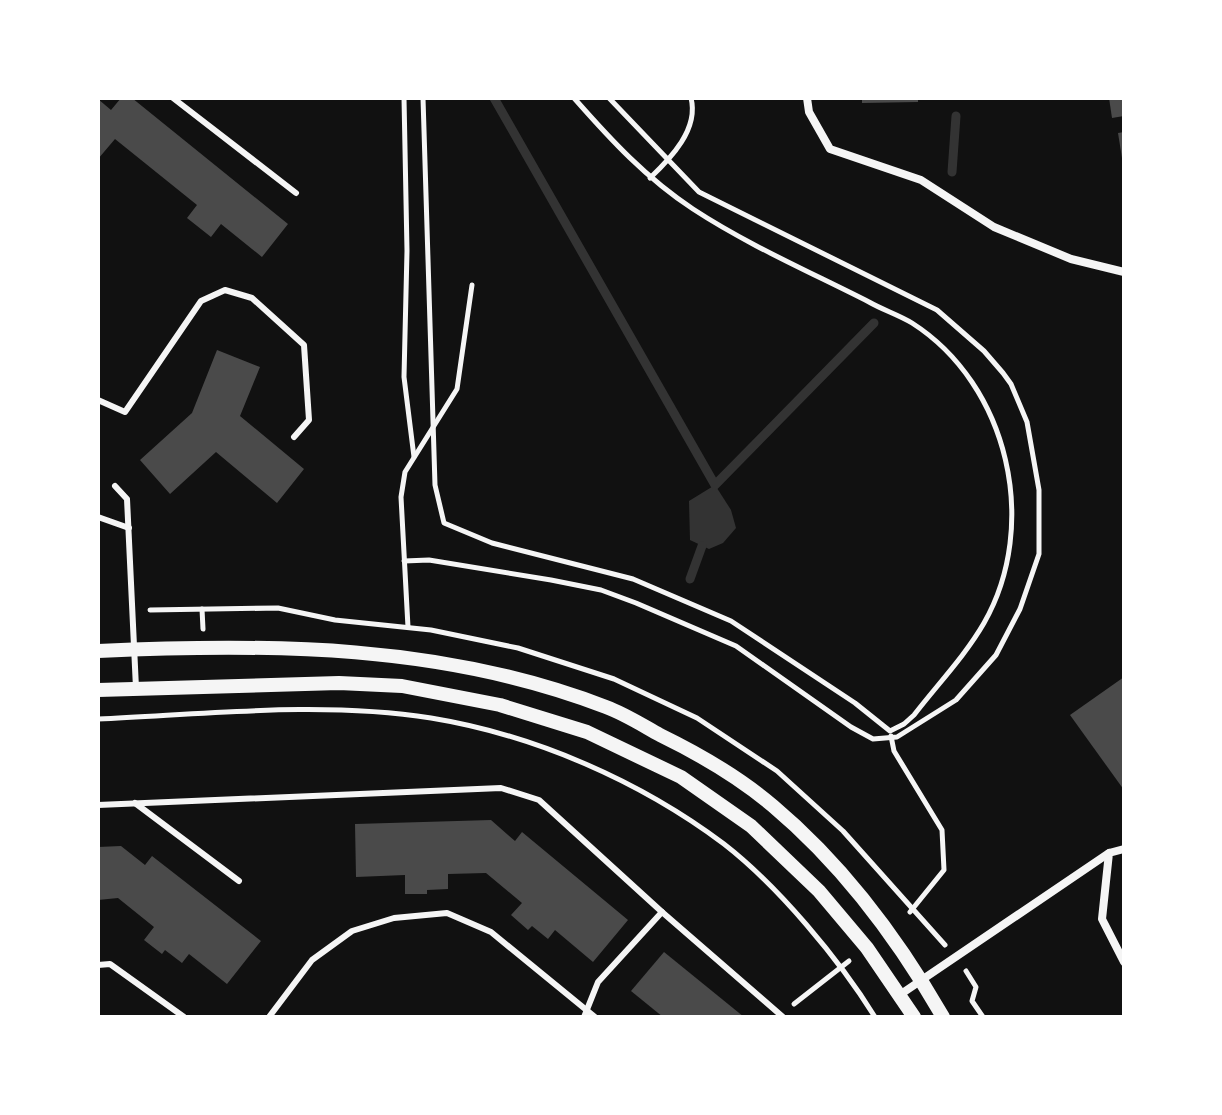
<svg xmlns="http://www.w3.org/2000/svg" width="1222" height="1115" font-family="Mulish,sans-serif">
  <style>
    .water { fill: #333 }
    .lines { fill: none; stroke-linecap: round; stroke-linejoin: round }
    .stream { stroke: #333; stroke-width: 9 }
    .building { fill: #4a4a4a }
    .path { stroke: #f5f5f5; stroke-width: 5 }
    .service { stroke: #f5f5f5; stroke-width: 6 }
    .minor { stroke: #f5f5f5; stroke-width: 8 }
    .tertiary { stroke: #f5f5f5; stroke-width: 14 }
  </style>
  <rect width="100%" height="100%" fill="#111"/>
  <polygon class="water" points="715,485 731,510 736,528 723,543 709,549 690,540 689,501"/>
  <g class="lines">
    <g class="stream">
      <polyline points="494,98 715,485 874,323"/>
      <polyline points="952,172 956,116"/>
      <polyline points="690,579 702,546"/>
    </g>
  </g>
  <g class="building">
    <polygon points="121,98 132,98 288,224 262,257 221,224 211,237 187,218 197,205 115,139 98,159 98,99 111,110"/>
    <polygon points="862,98 918,98 918,102 862,103"/>
    <polygon points="1109,98 1124,98 1124,116 1112,118"/>
    <polygon points="1124,132 1124,158 1122,158 1118,133"/>
    <polygon points="217,350 260,367 240,416 304,469 277,503 216,452 170,494 140,460 192,413"/>
    <polygon points="1124,677 1124,790 1070,715"/>
    <polygon points="491,820 515,841 522,832 628,920 593,962 555,930 548,939 532,926 528,930 511,915 522,903 486,873 448,874 448,889 427,890 427,894 405,894 405,875 356,877 355,824"/>
    <polygon points="121,846 145,865 152,856 261,941 227,984 189,954 182,963 165,950 162,954 144,940 154,927 118,898 98,900 98,847"/>
    <polygon points="664,952 744,1017 663,1017 631,991"/>
  </g>
  <g class="lines">
    <g class="path">
      <polyline points="404,98 407,251 404,377 414,457"/>
      <path d="M423 98 435 485 444 523 492 543 633 579 731 621 855 703 890 731 904 724 914 715C937 685 965 656 984 623 1040 525 1009 385 912 323 899 315 883 310 869 302 810 272 748 245 693 209 646 178 611 140 574 98"/>
      <path d="M650 178C671 158 699 129 691 98"/>
      <polyline points="404,561 429,560 551,580 601,590 636,603 736,646 851,727 873,739 897,737 956,700 996,655 1020,609 1039,554 1039,490 1027,422 1011,384 1003,373 984,351 937,310 699,192 609,98"/>
      <polyline points="202,609 203,629"/>
      <polyline points="150,610 278,608 335,620 431,630 518,648 614,679 697,718 777,771 843,831 945,945"/>
      <polyline points="408,627 401,497 405,472 457,389 472,285"/>
      <path d="M98 719C208 714 322 701 431 718 535 735 640 781 724 844 778 886 839 959 875 1017"/>
      <polyline points="891,736 894,751 942,830 944,870 910,912"/>
      <polyline points="966,971 976,987 972,1001 983,1017"/>
      <polyline points="794,1004 849,961"/>
    </g>
    <g class="service">
      <polyline points="173,98 296,193"/>
      <polyline points="98,400 125,412 201,301 225,290 252,298 304,345 309,420 294,437"/>
      <polyline points="115,486 127,499 136,688"/>
      <polyline points="98,517 129,528"/>
      <polyline points="135,803 239,881"/>
      <polyline points="98,805 501,788 539,800 662,912 783,1017"/>
      <polyline points="98,965 110,964 184,1017"/>
      <polyline points="269,1017 312,960 352,931 394,918 447,913 491,932 595,1017"/>
      <polyline points="584,1017 598,982 662,912"/>
    </g>
    <g class="minor">
      <polyline points="807,98 809,112 830,149 921,180 994,227 1071,259 1124,272"/>
      <polyline points="1124,849 1109,853 1102,919 1124,962"/>
      <polyline points="901,994 1109,853"/>
    </g>
    <g class="tertiary">
      <path d="M98 651C270 643 443 644 606 707 625 714 642 725 660 735 699 754 739 777 773 806 842 864 898 939 943 1017"/>
      <polyline points="98,690 339,683 402,686 500,705 587,732 681,777 751,826 819,891 867,948 914,1017"/>
    </g>
  </g>
  <rect width="1222" height="1115" fill="none" stroke="#ffffff" stroke-width="200"/>
</svg>
